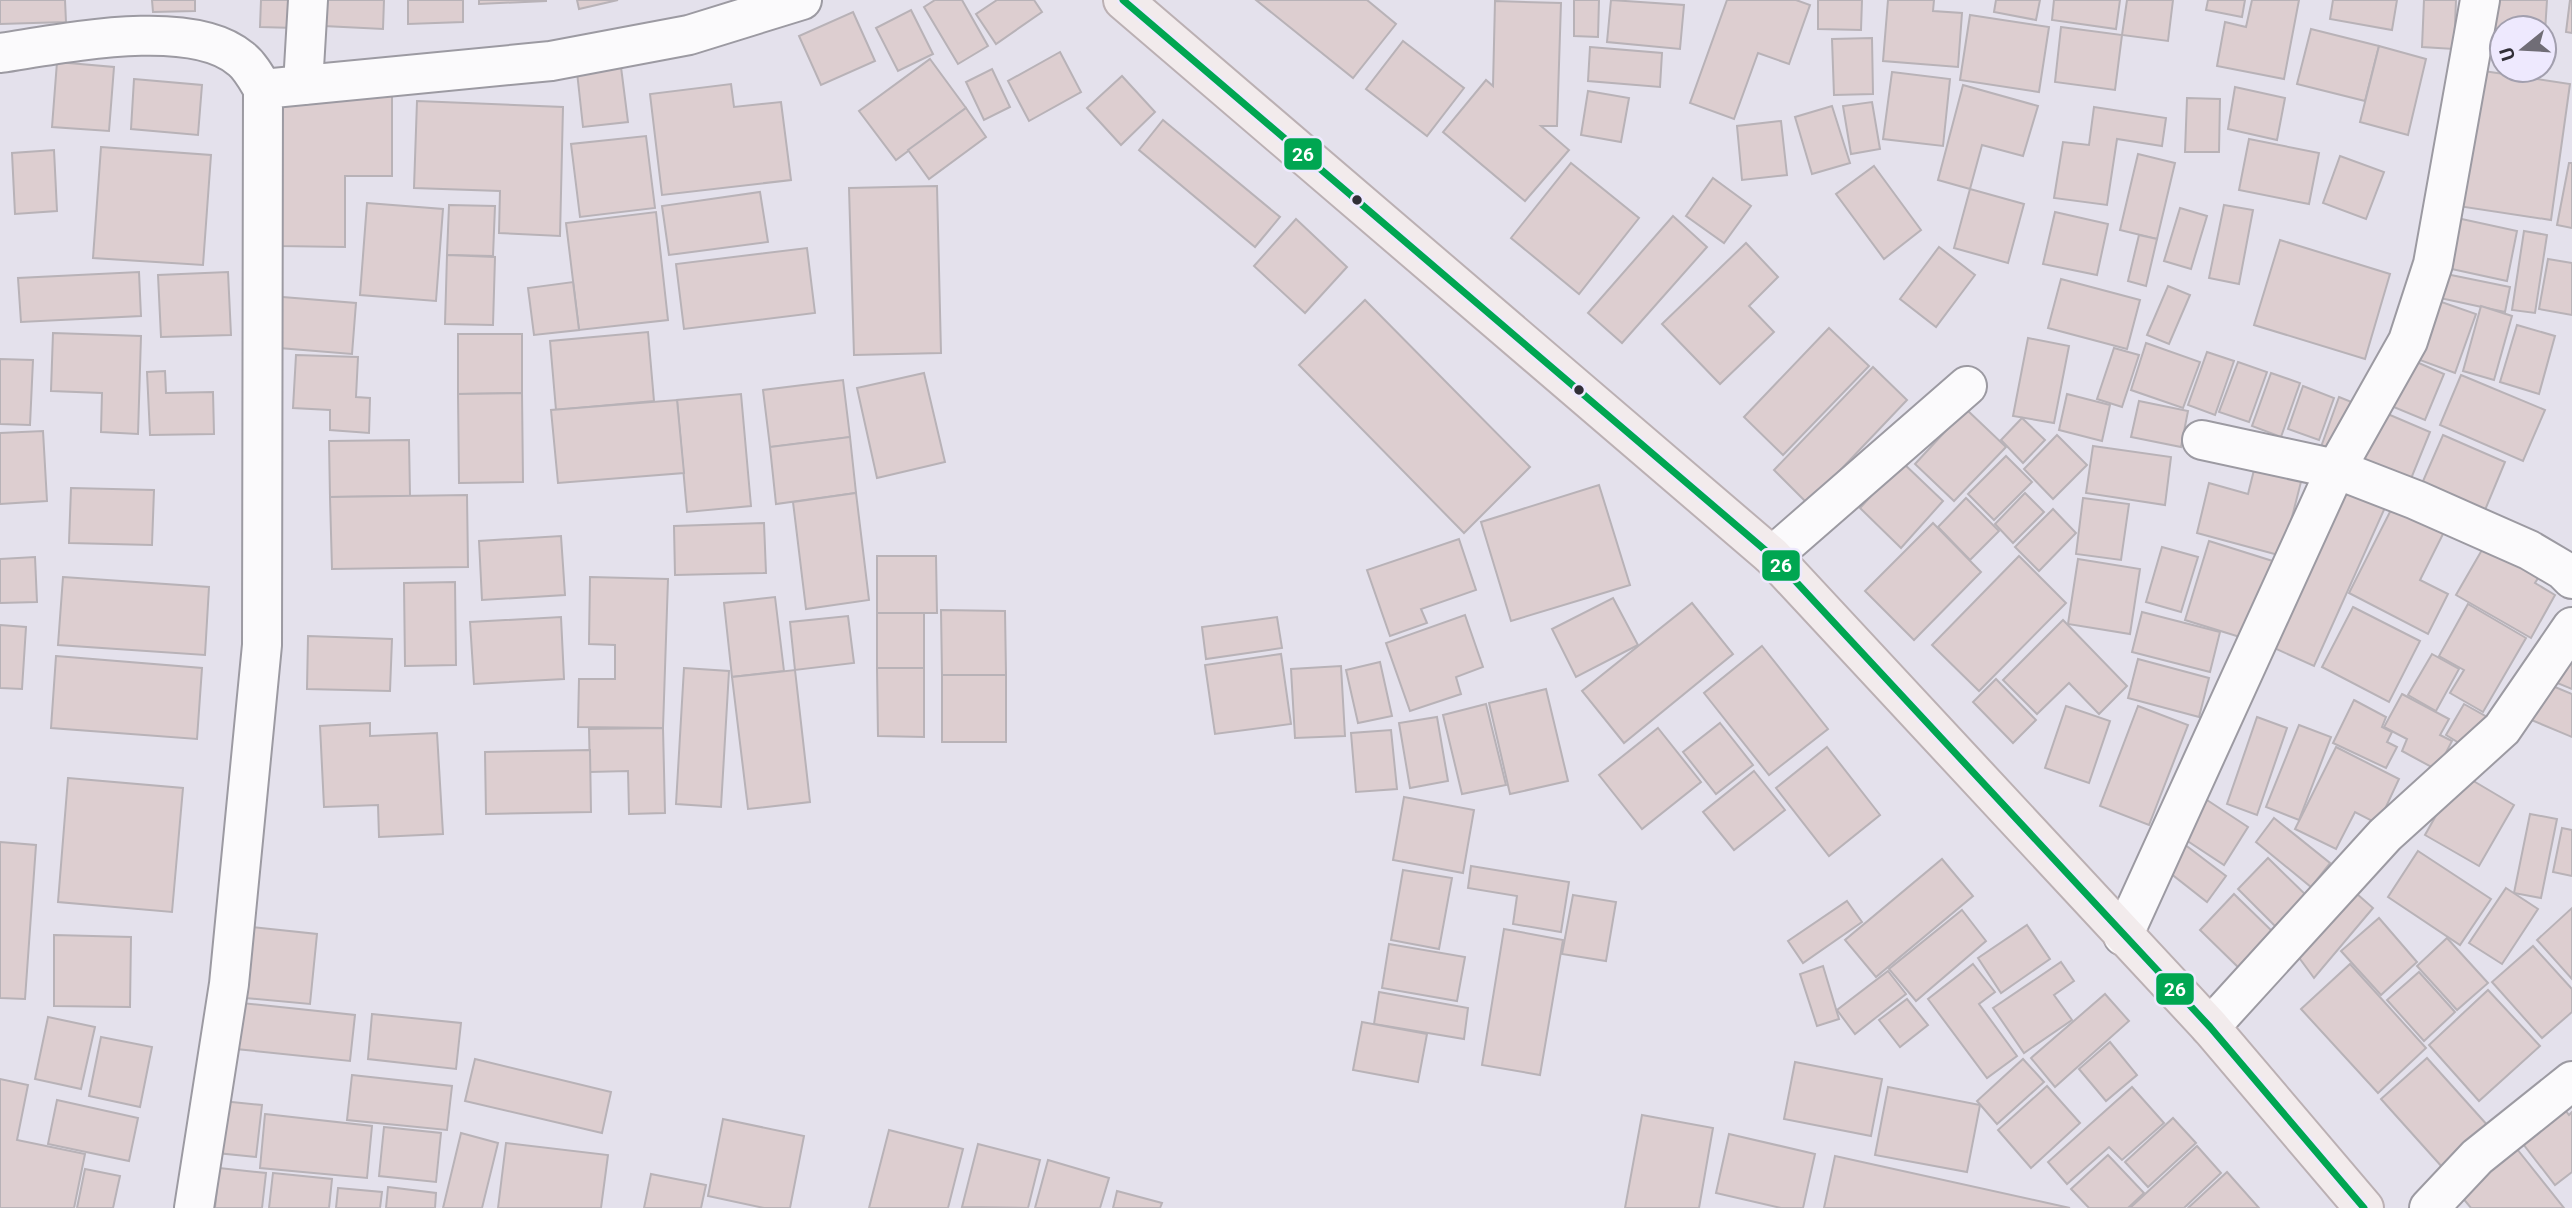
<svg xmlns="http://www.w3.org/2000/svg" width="2572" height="1208" font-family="Roboto,sans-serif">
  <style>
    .building { fill: #ddced0; stroke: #b8b2b7; stroke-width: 2 }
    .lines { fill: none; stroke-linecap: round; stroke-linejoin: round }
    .minor-casing { stroke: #9c9aa2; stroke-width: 42 }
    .major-casing { stroke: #bbb0b3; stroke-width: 42 }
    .minor { stroke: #fbfafc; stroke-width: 38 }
    .major { stroke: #f2ebec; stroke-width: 38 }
    .bus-1-casing { stroke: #eee9fe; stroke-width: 12 }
    .bus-1 { stroke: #00a651; stroke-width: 7 }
    .bus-dot { fill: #312f37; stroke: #eee9fe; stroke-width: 2.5 }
    .line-badge { stroke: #eee9fe; stroke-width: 2.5 }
    .badge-label { font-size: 19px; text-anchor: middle; font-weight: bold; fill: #fff }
  </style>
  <rect width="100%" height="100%" fill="#e4e1ec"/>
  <g class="building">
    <polygon points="0,0 65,0 66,22 0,24"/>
    <polygon points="152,0 195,0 195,11 153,12"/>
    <polygon points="261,0 296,0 295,28 260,27"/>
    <polygon points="325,0 384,0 383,29 324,26"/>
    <polygon points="408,0 463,0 463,22 408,24"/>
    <polygon points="479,0 546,0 546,1 479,4"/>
    <polygon points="577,0 618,0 579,9"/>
    <polygon points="935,0 962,0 988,46 958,64 924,7"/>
    <polygon points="997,0 1034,0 1042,12 996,44 976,14"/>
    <polygon points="1256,0 1367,0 1396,24 1353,78"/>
    <polygon points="1574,0 1599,0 1598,37 1574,36"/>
    <polygon points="1611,0 1684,5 1680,49 1607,42"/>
    <polygon points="1727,0 1796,0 1810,5 1789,64 1758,53 1734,119 1690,103"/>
    <polygon points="1818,0 1862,0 1861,30 1818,29"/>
    <polygon points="1888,0 1934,0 1933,11 1962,13 1958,67 1883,61"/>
    <polygon points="1996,0 2040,0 2036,20 1994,12"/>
    <polygon points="2054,0 2120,0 2116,29 2052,20"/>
    <polygon points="2127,0 2173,0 2168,41 2122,35"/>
    <polygon points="2208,0 2245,0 2242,17 2206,10"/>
    <polygon points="2252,0 2299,0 2284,79 2217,66 2225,22 2246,27"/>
    <polygon points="2333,0 2397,0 2392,30 2330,19"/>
    <polygon points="2424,0 2456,0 2454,49 2422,47"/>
    <polygon points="2491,0 2547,0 2544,48 2544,28 2502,28 2502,55 2487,54"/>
    <polygon points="2570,0 2572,0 2572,33 2566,32"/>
    <polygon points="1495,1 1561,3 1557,126 1541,126 1569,150 1525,201 1443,132 1486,80 1493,86"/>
    <polygon points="911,10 933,54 898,71 876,28"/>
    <polygon points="853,12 875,61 821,85 799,36"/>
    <polygon points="1970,15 2049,27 2039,92 1960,80"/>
    <polygon points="2061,27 2122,35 2115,90 2055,82"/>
    <polygon points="2311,29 2379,46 2365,101 2297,84"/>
    <polygon points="1872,38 1873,94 1834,95 1832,39"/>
    <polygon points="1403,41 1464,88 1427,136 1366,89"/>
    <polygon points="2379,46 2426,59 2408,135 2360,122"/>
    <polygon points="1590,47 1662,53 1660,87 1588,81"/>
    <polygon points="1060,52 1081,92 1029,121 1008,81"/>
    <polygon points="930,59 966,108 896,160 859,111"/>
    <polygon points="57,62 114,67 109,131 52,127"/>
    <polygon points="621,67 628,122 583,127 577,72"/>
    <polygon points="992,69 1010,107 984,120 966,82"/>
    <polygon points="2477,70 2570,84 2551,220 2458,206"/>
    <polygon points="1892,72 1950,79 1943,146 1883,139"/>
    <polygon points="1122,76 1155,112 1121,145 1087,108"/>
    <polygon points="134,79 202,85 198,135 131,129"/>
    <polygon points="731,84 734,107 781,102 791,180 662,195 650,94"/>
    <polygon points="1963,85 2038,106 2023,156 1982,145 1970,189 1938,180"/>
    <polygon points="2235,87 2285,98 2277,140 2228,129"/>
    <polygon points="1588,91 1629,98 1621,142 1581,135"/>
    <polygon points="280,94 392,96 392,176 345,176 345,247 280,246"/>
    <polygon points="2187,98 2220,99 2219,152 2185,152"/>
    <polygon points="417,101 563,107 560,236 499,233 500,191 414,188"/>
    <polygon points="1872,102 1880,149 1851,154 1843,106"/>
    <polygon points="1832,106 1850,163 1812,174 1795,117"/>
    <polygon points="2094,107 2166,118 2162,146 2117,139 2107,205 2054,198 2063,142 2089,145"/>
    <polygon points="966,108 986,137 929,179 908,150"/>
    <polygon points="1163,120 1280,217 1255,247 1139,150"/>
    <polygon points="1781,121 1787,175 1742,180 1737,126"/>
    <polygon points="646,136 655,208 580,217 571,144"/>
    <polygon points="2249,139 2319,153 2309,204 2239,190"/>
    <polygon points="101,147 211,155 203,265 93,258"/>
    <polygon points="54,150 57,211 15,214 12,153"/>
    <polygon points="2138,154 2175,163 2157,239 2120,230"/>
    <polygon points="2340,156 2384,172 2366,219 2323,203"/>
    <polygon points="1571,163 1639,218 1579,294 1511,238"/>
    <polygon points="2569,163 2572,163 2572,228 2557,225"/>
    <polygon points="1874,166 1921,230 1884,259 1836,194"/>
    <polygon points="1713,178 1751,206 1724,243 1686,216"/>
    <polygon points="937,186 941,353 854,355 849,188"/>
    <polygon points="1970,189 2024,204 2008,263 1954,248"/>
    <polygon points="760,192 768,242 669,255 662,206"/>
    <polygon points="367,203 443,209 436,301 360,295"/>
    <polygon points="449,205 495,206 493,256 447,255"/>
    <polygon points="2224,205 2253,210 2239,284 2209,278"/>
    <polygon points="2180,208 2207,216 2191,269 2164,261"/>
    <polygon points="656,212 668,320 579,330 566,223"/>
    <polygon points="2055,212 2108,224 2097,275 2043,264"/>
    <polygon points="1673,216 1707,247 1622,343 1588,313"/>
    <polygon points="2457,218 2517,231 2507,281 2447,268"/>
    <polygon points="1296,219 1347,267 1305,313 1254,266"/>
    <polygon points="2524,231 2547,235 2535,313 2512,310"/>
    <polygon points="2139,235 2157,239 2146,286 2128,281"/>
    <polygon points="2280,240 2390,274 2365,359 2254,325"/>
    <polygon points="1746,243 1778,277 1749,306 1774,332 1720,384 1662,324"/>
    <polygon points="1939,247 1975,275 1936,327 1900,299"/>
    <polygon points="807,248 815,313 684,329 676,264"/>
    <polygon points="447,255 495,257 493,325 445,324"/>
    <polygon points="2548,259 2572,263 2572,315 2539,309"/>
    <polygon points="139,272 141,316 21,322 18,278"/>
    <polygon points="228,272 231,335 161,337 158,275"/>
    <polygon points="2446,274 2510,287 2505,312 2440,298"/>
    <polygon points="2061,279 2140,300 2127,349 2048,328"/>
    <polygon points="573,282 579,330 534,335 528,288"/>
    <polygon points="2168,286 2190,295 2169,344 2147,335"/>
    <polygon points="270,296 356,303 352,354 267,347"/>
    <polygon points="2430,298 2476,314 2455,373 2409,356"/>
    <polygon points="1365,300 1530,467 1464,533 1299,365"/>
    <polygon points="2481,306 2512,316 2494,380 2463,371"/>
    <polygon points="2517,325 2555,336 2539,394 2500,382"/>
    <polygon points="1829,328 1869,366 1783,455 1744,417"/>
    <polygon points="648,332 654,401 556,410 550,341"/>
    <polygon points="53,333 141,336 138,434 101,432 102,393 51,391"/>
    <polygon points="458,334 522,334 522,393 458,394"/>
    <polygon points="2028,338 2069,346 2054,423 2013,416"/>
    <polygon points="2146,343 2200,362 2183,408 2131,390"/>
    <polygon points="2114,348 2139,355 2122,407 2097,399"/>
    <polygon points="2207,352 2234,361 2215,415 2188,405"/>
    <polygon points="296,355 358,357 356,397 370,398 369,433 330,430 330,410 293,408"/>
    <polygon points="2403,356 2444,374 2425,420 2384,403"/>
    <polygon points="0,359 33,360 30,425 0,424"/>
    <polygon points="2238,362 2267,372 2249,422 2219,412"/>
    <polygon points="1873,367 1907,400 1808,504 1774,470"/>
    <polygon points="165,371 166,393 213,392 214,434 150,435 147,372"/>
    <polygon points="924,373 945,462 877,478 857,388"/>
    <polygon points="2271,373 2300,383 2281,437 2252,426"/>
    <polygon points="2461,375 2545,410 2523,461 2440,425"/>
    <polygon points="843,380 850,437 770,447 763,390"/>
    <polygon points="2303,386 2334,398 2319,440 2288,429"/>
    <polygon points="522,393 523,482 459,483 458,394"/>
    <polygon points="741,394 751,506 687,512 677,400"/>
    <polygon points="2067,394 2110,405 2102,441 2059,430"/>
    <polygon points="2339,397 2359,405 2337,465 2317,458"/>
    <polygon points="677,400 684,473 558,483 551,410"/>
    <polygon points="2139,401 2188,411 2181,447 2131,437"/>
    <polygon points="1966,409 2006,447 1954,501 1915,464"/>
    <polygon points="2376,409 2430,432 2406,491 2352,468"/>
    <polygon points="2022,418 2045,440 2023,463 2001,440"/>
    <polygon points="43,431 47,501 0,504 0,433"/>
    <polygon points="2057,435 2087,465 2053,499 2024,469"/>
    <polygon points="2443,435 2505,462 2480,522 2417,495"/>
    <polygon points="850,437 856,493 776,504 770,447"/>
    <polygon points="409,440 410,496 330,497 329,441"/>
    <polygon points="2093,446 2171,457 2165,505 2086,493"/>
    <polygon points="2006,456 2032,482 1994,520 1968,494"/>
    <polygon points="1902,462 1943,501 1901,548 1860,508"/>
    <polygon points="2255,466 2302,478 2282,556 2197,533 2209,483 2248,494"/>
    <polygon points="1599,485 1630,585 1511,621 1481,522"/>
    <polygon points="2345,485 2387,503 2314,666 2272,647"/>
    <polygon points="71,488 154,490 152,545 69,543"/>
    <polygon points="856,493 869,600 806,609 793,502"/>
    <polygon points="2025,493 2044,512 2013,543 1995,524"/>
    <polygon points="467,495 468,567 332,569 330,497"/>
    <polygon points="1966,498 1999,531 1970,560 1938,527"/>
    <polygon points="2083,498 2129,504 2121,560 2076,554"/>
    <polygon points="2397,498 2448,524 2420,580 2448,594 2428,634 2349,593"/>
    <polygon points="2053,509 2076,533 2039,571 2015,547"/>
    <polygon points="764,523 766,573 675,575 674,526"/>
    <polygon points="1933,523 1981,572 1914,640 1865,591"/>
    <polygon points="561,536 565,595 482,600 479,541"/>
    <polygon points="2490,536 2545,567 2535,583 2555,595 2531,638 2456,595"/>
    <polygon points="1459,539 1476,590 1421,609 1427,623 1390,636 1367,570"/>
    <polygon points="2209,541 2279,563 2256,642 2185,620"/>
    <polygon points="2162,547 2198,557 2181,612 2146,602"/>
    <polygon points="877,556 936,556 937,613 877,613"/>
    <polygon points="2019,556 2066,603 1979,691 1932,645"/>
    <polygon points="35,557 37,602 0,603 0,559"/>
    <polygon points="2078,559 2140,569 2130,634 2068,624"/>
    <polygon points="63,577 209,587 205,655 58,645"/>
    <polygon points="590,577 668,579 663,728 578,727 579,679 615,679 615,645 589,644"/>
    <polygon points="455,582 456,665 405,666 404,583"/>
    <polygon points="775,597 784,671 732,677 724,603"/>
    <polygon points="1613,598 1638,645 1576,677 1552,629"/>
    <polygon points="1692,603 1733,654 1624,743 1582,691"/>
    <polygon points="2468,604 2526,638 2483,712 2450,693 2464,670 2439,656"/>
    <polygon points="2353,607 2420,641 2389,702 2322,667"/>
    <polygon points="941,610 1005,611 1006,675 942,675"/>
    <polygon points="2142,612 2220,632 2210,672 2132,652"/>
    <rect x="877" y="613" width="47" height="55"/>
    <polygon points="1465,615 1483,667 1456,677 1461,694 1410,711 1386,643"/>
    <polygon points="848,616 854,663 795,670 790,622"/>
    <polygon points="561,617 564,679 474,684 470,622"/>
    <polygon points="1277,617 1282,648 1206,659 1202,627"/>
    <polygon points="2063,620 2127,686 2099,714 2069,683 2037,714 2003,680"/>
    <polygon points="0,625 26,627 22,689 0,688"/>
    <polygon points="308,636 392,639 390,691 307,689"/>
    <polygon points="1762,646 1828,729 1769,775 1704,693"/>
    <polygon points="2572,650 2572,689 2550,680"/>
    <polygon points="1281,654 1291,724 1215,734 1205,665"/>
    <polygon points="2432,654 2459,669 2436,711 2408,695"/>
    <polygon points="56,656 202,668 197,739 51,728"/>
    <polygon points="2138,659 2209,678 2199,717 2128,698"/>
    <polygon points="1380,662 1392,716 1358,723 1346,670"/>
    <polygon points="1341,666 1345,736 1295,738 1291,669"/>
    <polygon points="684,668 729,671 721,807 676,804"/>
    <polygon points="877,668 924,668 924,737 878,736"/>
    <polygon points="795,670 810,802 748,809 732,677"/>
    <rect x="942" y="675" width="64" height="67"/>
    <polygon points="1996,679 2036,720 2013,743 1973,702"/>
    <polygon points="2543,682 2572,694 2572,737 2529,719"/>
    <polygon points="1546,689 1568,781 1510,794 1489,703"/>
    <polygon points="2402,694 2449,719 2440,735 2452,741 2437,770 2402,751 2407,739 2384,727"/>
    <polygon points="2354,700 2386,717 2382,727 2392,732 2387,742 2397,747 2386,768 2333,743"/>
    <polygon points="1486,704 1506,785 1462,794 1443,715"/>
    <polygon points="2464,704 2487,717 2469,749 2446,735"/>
    <polygon points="2066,706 2110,721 2089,783 2045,768"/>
    <polygon points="2138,706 2188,725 2149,825 2100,806"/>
    <polygon points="1437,717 1448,781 1410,788 1399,723"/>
    <polygon points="2257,717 2287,728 2257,815 2227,804"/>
    <polygon points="370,723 370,736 437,733 443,834 379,837 378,805 324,807 320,726"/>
    <polygon points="1720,723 1753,765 1716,794 1683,752"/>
    <polygon points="2299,725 2331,737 2299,820 2266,807"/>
    <polygon points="663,728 665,813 629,814 628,771 590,772 589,729"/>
    <polygon points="1658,728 1701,782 1642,829 1599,775"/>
    <polygon points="1391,730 1397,789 1356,792 1351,733"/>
    <polygon points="1827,747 1880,815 1829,856 1776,788"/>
    <polygon points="2336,747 2399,779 2378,824 2355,812 2336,849 2295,829"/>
    <polygon points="590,750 591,812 486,814 485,752"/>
    <polygon points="1754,771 1785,810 1734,850 1703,812"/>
    <polygon points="2460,773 2514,805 2479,866 2425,835"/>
    <polygon points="68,778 183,788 172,912 58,902"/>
    <polygon points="1404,797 1474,810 1463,873 1393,860"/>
    <polygon points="2207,800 2248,827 2224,865 2183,838"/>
    <polygon points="2530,814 2557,819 2541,898 2514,893"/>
    <polygon points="2274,818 2330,863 2311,887 2256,842"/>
    <polygon points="2562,828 2572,830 2572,876 2553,872"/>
    <polygon points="0,842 36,845 25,999 0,998"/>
    <polygon points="2184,844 2226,876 2207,902 2165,869"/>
    <polygon points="2418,851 2491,899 2460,945 2388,897"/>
    <polygon points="2268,858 2311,900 2281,932 2238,889"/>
    <polygon points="1942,859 1973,896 1876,977 1845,940"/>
    <polygon points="1471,866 1569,882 1561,932 1513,924 1517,896 1468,888"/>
    <polygon points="1403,870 1452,878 1439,949 1391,940"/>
    <polygon points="2348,886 2373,908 2314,978 2292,948"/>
    <polygon points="2506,888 2538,909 2502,964 2469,943"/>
    <polygon points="2234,894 2275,934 2241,970 2200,930"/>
    <polygon points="1573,895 1616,902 1606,961 1562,954"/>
    <polygon points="1847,901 1862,922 1803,963 1788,941"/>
    <polygon points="2572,908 2572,979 2537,940"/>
    <polygon points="1962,910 1986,941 1916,1001 1889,969"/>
    <polygon points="2379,918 2417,962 2381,995 2341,951"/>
    <polygon points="2027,925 2050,959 2001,993 1978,958"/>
    <polygon points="242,926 317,934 310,1004 235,997"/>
    <polygon points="1504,929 1563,940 1540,1075 1482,1065"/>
    <polygon points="54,935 131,937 130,1007 54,1006"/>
    <polygon points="2447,938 2488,983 2457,1010 2417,966"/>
    <polygon points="1389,944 1465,957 1457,1001 1382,988"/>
    <polygon points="2533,946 2572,989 2572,1012 2542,1038 2492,982"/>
    <polygon points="2061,962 2074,981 2054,995 2072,1020 2024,1053 1993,1008"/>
    <polygon points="1973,964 1995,992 1979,1004 2017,1056 1987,1078 1928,999"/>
    <polygon points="2350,964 2426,1048 2378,1093 2301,1009"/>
    <polygon points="1823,966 1839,1019 1817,1026 1800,974"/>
    <polygon points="1888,971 1906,994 1855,1034 1837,1010"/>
    <polygon points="2419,972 2455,1012 2424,1041 2387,1000"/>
    <polygon points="2488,990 2540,1046 2479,1101 2429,1045"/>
    <polygon points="1379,992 1468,1008 1464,1039 1374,1024"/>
    <polygon points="2105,994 2129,1021 2055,1087 2031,1058"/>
    <polygon points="1907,999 1928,1025 1900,1047 1879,1020"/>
    <polygon points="241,1003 355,1015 350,1061 236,1049"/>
    <polygon points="372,1014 461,1023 456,1069 368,1059"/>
    <polygon points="48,1017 95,1027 81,1089 35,1079"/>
    <polygon points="1362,1022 1427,1034 1418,1082 1353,1070"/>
    <polygon points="101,1037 152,1047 140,1107 89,1096"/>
    <polygon points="2110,1042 2137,1075 2106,1101 2079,1069"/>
    <polygon points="2427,1058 2489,1127 2443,1168 2381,1099"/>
    <polygon points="475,1059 611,1092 602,1133 465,1101"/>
    <polygon points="2023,1059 2044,1082 1997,1124 1977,1101"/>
    <polygon points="1795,1062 1882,1079 1871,1136 1784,1119"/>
    <polygon points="352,1075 452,1086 447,1130 347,1120"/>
    <polygon points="0,1079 28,1085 17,1140 85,1154 74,1208 0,1208"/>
    <polygon points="2047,1086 2080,1123 2031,1168 1998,1130"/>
    <polygon points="1888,1087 1980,1105 1967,1172 1875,1155"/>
    <polygon points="2132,1087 2164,1123 2122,1160 2109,1147 2067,1184 2048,1162"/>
    <polygon points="2556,1098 2569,1115 2572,1112 2572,1172 2555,1185 2513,1131"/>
    <polygon points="57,1100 138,1118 129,1161 48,1144"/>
    <polygon points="222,1101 262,1105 256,1157 217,1153"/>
    <polygon points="265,1114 372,1126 367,1178 260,1168"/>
    <polygon points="1642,1115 1713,1128 1699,1208 1625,1208"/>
    <polygon points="2173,1118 2196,1143 2148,1187 2125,1162"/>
    <polygon points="723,1119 804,1136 790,1208 764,1208 708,1196"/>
    <polygon points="384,1127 441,1133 436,1182 379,1176"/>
    <polygon points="889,1130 963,1149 948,1208 869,1208"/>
    <polygon points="461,1133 498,1143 482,1208 443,1208"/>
    <polygon points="1729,1134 1815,1154 1803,1208 1781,1208 1716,1193"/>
    <polygon points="2509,1139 2564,1208 2471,1208 2452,1185"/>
    <polygon points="506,1143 608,1155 601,1208 498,1208"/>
    <polygon points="978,1144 1040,1160 1028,1208 962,1207"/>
    <polygon points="2197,1146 2221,1173 2184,1208 2130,1208"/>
    <polygon points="2108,1155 2144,1193 2128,1208 2089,1208 2071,1189"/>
    <polygon points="1835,1156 2070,1208 1824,1208"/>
    <polygon points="1048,1160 1109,1178 1100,1208 1035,1208"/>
    <polygon points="219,1168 266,1173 262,1208 215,1208"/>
    <polygon points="85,1169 120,1176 113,1208 77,1208"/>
    <polygon points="2227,1172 2259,1208 2188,1208"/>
    <polygon points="273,1173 332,1179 329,1208 269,1208"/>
    <polygon points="651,1174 706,1185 701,1208 644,1208"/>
    <polygon points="388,1187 436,1193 435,1208 386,1208"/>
    <polygon points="338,1188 382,1192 380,1208 336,1208"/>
    <polygon points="1117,1191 1162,1203 1160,1208 1113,1208"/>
  </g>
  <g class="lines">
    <g class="minor-casing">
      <g id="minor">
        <path d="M0 53C61 44 191 16 241 59 250 66 257 79 263 89"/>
        <polyline points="303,85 308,0"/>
        <polyline points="2202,440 2336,469 2416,500 2529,550 2563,570 2572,579"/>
        <polyline points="1772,556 1967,386"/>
        <polyline points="2123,936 2336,469 2408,341 2433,264 2480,0"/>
        <polyline points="2210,1027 2385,835 2502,729 2572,627"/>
        <polyline points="194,1208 229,984 262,645 263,89 551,61 689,35 802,0"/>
        <polyline points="2429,1208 2477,1157 2572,1081"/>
      </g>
    </g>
    <g class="major-casing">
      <polyline id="major" points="1123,0 1772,556 2210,1027 2364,1208"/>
    </g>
    <use href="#minor" class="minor"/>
    <use href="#major" class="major"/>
    <g class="bus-1-casing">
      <polyline id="bus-1" points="1123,0 1772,556 2210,1027 2364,1208"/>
    </g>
    <use href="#bus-1" class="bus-1"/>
  </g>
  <g class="bus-dot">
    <circle cx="1357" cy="200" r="6"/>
    <circle cx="1579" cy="390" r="6"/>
  </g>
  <g class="line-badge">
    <rect x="1283" y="137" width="40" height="34" rx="7" fill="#00a651"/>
    <rect x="1761" y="549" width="40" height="33" rx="7" fill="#00a651"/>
    <rect x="2155" y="972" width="40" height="34" rx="7" fill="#00a651"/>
  </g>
  <g class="badge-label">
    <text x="1303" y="161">26</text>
    <text x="1781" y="572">26</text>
    <text x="2175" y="996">26</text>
  </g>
  <g transform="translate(2523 49) rotate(252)"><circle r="33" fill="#eee9fe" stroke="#a29fae" stroke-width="2"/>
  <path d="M0-5L12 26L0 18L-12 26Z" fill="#706d76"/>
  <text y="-10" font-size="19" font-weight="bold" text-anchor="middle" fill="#312f37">U</text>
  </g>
</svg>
